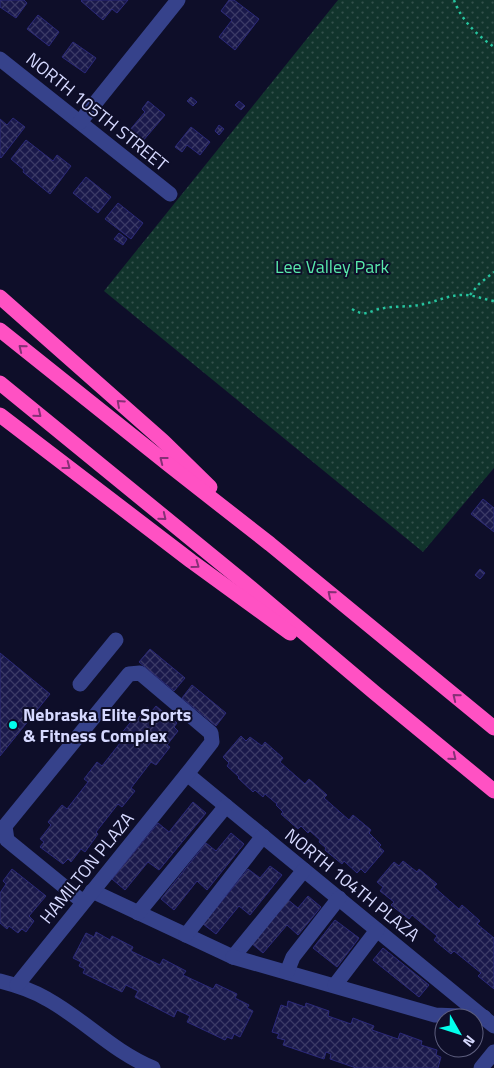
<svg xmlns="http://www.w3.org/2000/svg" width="494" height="1068" font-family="'Titillium Web',sans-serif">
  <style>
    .park { fill: url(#park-dots) }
    .building { fill: url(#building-cross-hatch); stroke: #2b2979 }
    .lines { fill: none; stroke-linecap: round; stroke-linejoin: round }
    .path { stroke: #26c39e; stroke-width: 2.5; stroke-dasharray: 2.5 4; stroke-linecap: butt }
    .minor { stroke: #36428b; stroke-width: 15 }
    .highway { stroke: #ff51c3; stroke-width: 15 }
    .oneway { stroke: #863076 }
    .poi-dot { fill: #02ffec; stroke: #0e0e29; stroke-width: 2 }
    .labels { text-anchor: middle; stroke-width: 4; stroke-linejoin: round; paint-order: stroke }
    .street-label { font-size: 18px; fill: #d6d9ff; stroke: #0e0e29 }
    .park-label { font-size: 18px; fill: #59e9ab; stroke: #0e0e29 }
    .poi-label { font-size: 18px; font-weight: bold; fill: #d6d9ff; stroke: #0e0e29; text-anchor: start }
  </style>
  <defs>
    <pattern id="park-dots" width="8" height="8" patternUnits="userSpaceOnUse" patternTransform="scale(1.25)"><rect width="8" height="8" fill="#11342c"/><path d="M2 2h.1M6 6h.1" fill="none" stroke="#33514c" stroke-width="1.8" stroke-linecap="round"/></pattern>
    <pattern id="building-cross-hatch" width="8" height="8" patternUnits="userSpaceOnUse" patternTransform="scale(1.25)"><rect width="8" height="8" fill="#1a194b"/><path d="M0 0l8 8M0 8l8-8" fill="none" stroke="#3b3a66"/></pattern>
  </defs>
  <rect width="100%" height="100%" fill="#0e0e29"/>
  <polygon class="park" points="338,0 494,0 494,468 423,552 104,291"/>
  <g class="building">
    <polygon points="0,0 24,0 27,3 16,18 0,7"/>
    <polygon points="82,0 128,0 117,13 112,9 103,20 81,1"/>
    <polygon points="229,0 234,0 259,19 235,50 219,37 232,20 221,11"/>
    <polygon points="38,15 59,32 49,46 27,29"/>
    <polygon points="73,42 96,58 85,73 62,57"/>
    <polygon points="191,97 197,102 193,106 187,101"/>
    <polygon points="148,101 165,115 142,142 129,131 145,112 142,109"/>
    <polygon points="239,101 245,106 241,110 235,105"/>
    <polygon points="13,118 25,127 1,158 0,157 0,119 7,125"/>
    <polygon points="219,125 224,129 219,135 215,131"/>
    <polygon points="191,127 210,142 200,155 187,145 182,152 175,147"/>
    <polygon points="26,140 53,161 57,155 71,166 50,194 23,172 24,170 11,159"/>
    <polygon points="86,177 111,197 98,213 73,193"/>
    <polygon points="118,203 143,223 131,239 105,219"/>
    <polygon points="119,233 127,239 123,245 114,239"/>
    <polygon points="483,499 494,508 494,532 471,514"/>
    <polygon points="480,569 485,573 480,579 475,575"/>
    <polygon points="150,649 185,678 174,691 139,662"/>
    <polygon points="0,653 50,694 0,756"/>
    <polygon points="192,685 226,713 216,726 182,698"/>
    <polygon points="156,706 177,723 174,727 178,731 167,745 170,747 156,765 151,762 131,788 135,791 122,807 118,804 96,832 98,834 85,852 81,849 71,862 68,859 63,864 40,847 44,842 40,839 51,825 48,822 62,805 67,809 88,782 84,779 97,762 102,766 124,738 120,735 134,718 137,720 147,707 152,711"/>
    <polygon points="241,736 246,741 250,737 262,746 265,742 283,758 280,762 305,784 309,779 327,795 324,798 349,820 353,815 371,830 369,833 381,845 379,847 384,851 365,873 361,869 357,873 344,861 342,864 325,850 326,848 319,842 320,840 310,831 308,833 301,826 298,829 281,814 283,812 276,805 277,804 265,794 263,797 255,790 253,792 238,778 239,777 227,766 229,763 223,757"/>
    <polygon points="193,802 206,813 159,870 148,862 125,890 112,879 158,823 169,832"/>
    <polygon points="231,833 244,844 207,890 197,881 174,910 161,899 206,843 216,851"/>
    <polygon points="403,861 417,872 419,869 437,884 434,887 459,909 462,905 480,921 477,924 494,938 494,989 478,976 481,973 454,951 451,954 434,940 437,936 412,915 409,919 391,905 394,902 380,891 383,887 377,882 394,862 399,866"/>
    <polygon points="270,866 282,875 250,915 239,906 216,934 203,924 248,869 260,878"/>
    <polygon points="12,869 46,896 29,916 34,921 26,932 22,929 18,933 9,926 7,929 0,923 0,893 6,884 3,881"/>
    <polygon points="308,896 321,907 298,935 287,925 263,953 251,943 287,899 298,908"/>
    <polygon points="335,920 359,938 337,967 313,948"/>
    <polygon points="96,932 110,940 112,936 133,947 131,951 160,965 163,959 186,971 183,975 213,989 216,984 237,994 235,998 249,1005 247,1008 253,1011 240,1037 234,1034 232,1039 227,1037 225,1040 187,1022 190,1016 177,1010 174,1017 135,997 138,991 126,985 122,992 83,973 85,969 79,966 81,962 73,958 86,933 94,937"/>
    <polygon points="383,948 429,985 419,997 373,960"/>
    <polygon points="288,1001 305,1007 306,1003 329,1011 328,1016 351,1024 353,1018 374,1026 372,1030 398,1039 400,1033 422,1041 421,1045 437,1050 436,1055 441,1057 438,1068 356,1068 330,1059 331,1054 326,1052 324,1059 283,1045 285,1040 277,1038 279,1034 272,1032 281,1005 287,1007"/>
  </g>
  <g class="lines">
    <g class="path">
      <path d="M454 0C461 20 477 35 494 47"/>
      <polyline points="470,295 479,284 494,272"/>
      <path d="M352 309C367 318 369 310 384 308 396 306 408 307 419 305 433 303 446 296 460 295 472 294 482 299 494 301"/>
    </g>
    <g class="minor">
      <polyline points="0,59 170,194"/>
      <polyline points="80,122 178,0"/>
      <polyline points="80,684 116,640"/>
      <polyline points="187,774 494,1026"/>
      <polyline points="92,891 233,957 304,870"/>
      <polyline points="138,913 226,806"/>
      <polyline points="186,935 263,836"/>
      <polyline points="233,957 435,1015 484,1017"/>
      <polyline points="287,972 293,957 339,898"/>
      <path d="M0 981C16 985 32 990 47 999 85 1020 112 1051 153 1068"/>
      <polyline points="17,985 187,774 212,742 211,733 140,673 129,674 5,826 7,840 83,902"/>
      <polyline points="335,985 377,930"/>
      <polyline points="481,1068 494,1052"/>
    </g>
    <g class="highway">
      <polyline points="0,297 163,441 210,487"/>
      <polyline points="0,330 169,465 270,544 494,728"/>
      <polyline points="0,383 245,583 375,693 494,791"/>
      <polyline points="0,415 191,561 290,633"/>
    </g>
  </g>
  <defs><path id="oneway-chevron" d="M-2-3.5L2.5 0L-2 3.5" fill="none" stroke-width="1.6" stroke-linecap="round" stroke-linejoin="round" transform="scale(1.25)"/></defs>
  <g class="oneway">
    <use href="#oneway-chevron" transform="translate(22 348) rotate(-141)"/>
    <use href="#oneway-chevron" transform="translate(120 403) rotate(-138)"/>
    <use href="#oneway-chevron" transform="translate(38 414) rotate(39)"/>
    <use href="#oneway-chevron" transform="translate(163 460) rotate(-142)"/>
    <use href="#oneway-chevron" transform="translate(67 466) rotate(37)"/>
    <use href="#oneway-chevron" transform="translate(163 517) rotate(39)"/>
    <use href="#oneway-chevron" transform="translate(196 565) rotate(36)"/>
    <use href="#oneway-chevron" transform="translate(331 594) rotate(-140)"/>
    <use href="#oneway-chevron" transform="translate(456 697) rotate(-141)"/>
    <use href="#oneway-chevron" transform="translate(453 757) rotate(39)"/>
  </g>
  <circle class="poi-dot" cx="13" cy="725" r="5"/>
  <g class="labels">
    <g class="street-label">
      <text transform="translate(97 112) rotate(39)" y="6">NORTH 105TH STREET</text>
      <text transform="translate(87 868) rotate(-51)" y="6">HAMILTON PLAZA</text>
      <text transform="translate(352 885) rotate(39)" y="6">NORTH 104TH PLAZA</text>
    </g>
    <g class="park-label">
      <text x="332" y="273">Lee Valley Park</text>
    </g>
    <g class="poi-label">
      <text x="23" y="721">Nebraska Elite Sports<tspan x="23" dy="21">&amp; Fitness Complex</tspan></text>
    </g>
  </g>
  <g transform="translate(459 1033) rotate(129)"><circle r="24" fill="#0e0e29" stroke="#5e5f7f"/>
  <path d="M0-4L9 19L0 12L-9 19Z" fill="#02ffec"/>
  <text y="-8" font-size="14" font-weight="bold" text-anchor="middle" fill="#d6d9ff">N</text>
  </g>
</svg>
